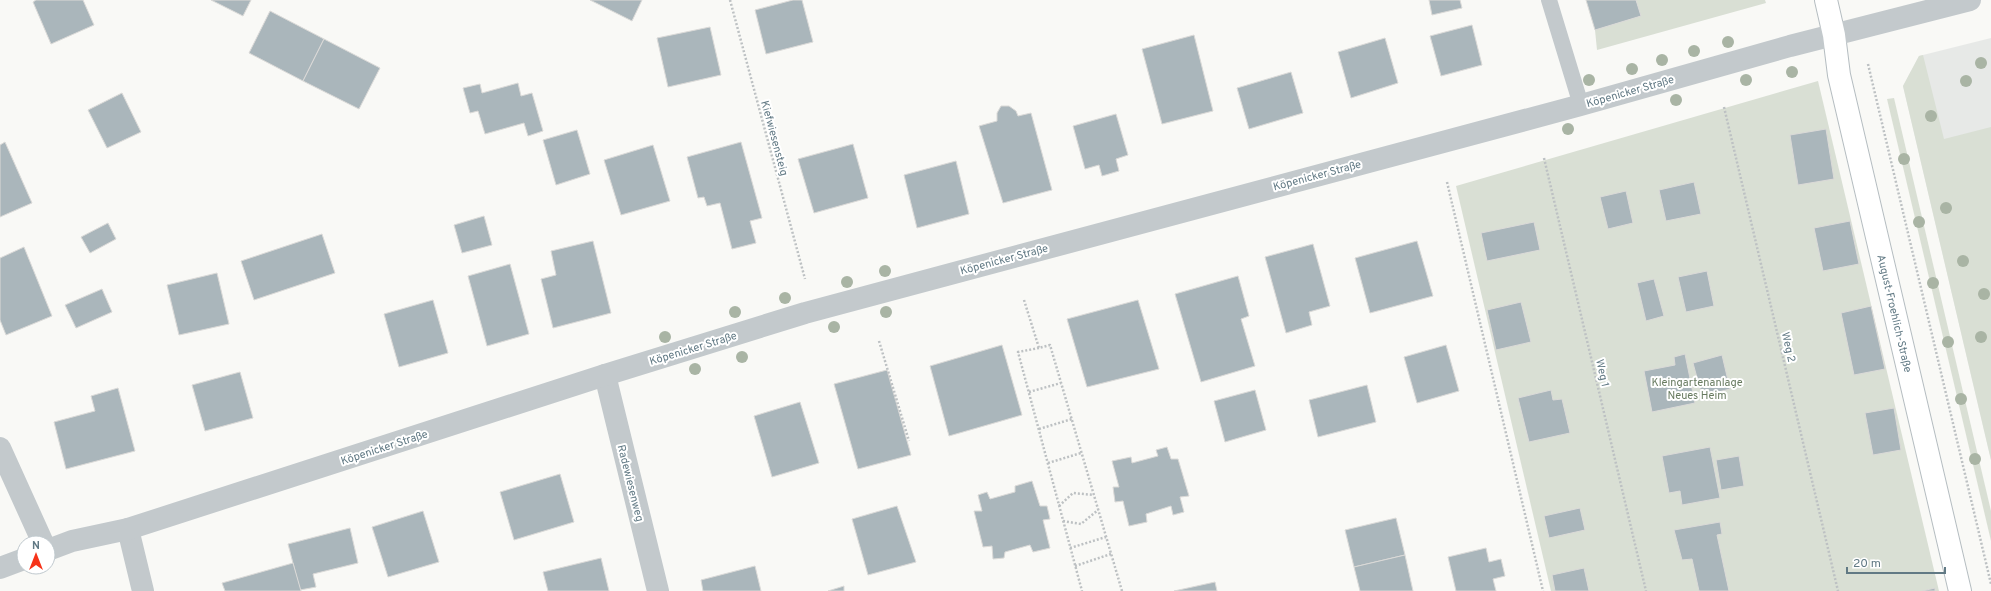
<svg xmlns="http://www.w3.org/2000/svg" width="1991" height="591" font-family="Overpass,sans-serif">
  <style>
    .built { fill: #e7e9e7 }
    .green { fill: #d9dfd4 }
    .building { fill: #aab6bb; stroke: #dbdad8 }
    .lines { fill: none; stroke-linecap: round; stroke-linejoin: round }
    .secondary-casing { stroke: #b5bdc1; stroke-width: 24 }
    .path { stroke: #bdc1c3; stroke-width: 2.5; stroke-dasharray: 2 2; stroke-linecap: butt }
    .lane { stroke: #c3c9cc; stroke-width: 16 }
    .street { stroke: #c3c9cc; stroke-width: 22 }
    .secondary { stroke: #fff; stroke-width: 22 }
    .tree { fill: #a9b4a4 }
    .labels { text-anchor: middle; stroke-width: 4; stroke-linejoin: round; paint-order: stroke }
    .street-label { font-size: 11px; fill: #617984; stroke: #fff }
    .park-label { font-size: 11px; fill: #687b60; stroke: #fff }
  </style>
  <rect width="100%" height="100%" fill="#f9f9f6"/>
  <polygon class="built" points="1991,38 1991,460 1903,86 1919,56"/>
  <g class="green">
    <polygon points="1636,0 1765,0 1766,3 1597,50 1595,30 1641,16"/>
    <polygon points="1923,55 1944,139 1991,127 1991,460 1903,86 1919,56"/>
    <polygon points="1818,81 1939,591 1551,591 1456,186"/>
    <polygon points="1894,98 1991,511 1991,541 1887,99"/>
  </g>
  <g class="building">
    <polygon points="36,0 83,0 94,25 51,44 33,2"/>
    <polygon points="211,0 251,0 243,16"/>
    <polygon points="590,0 642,0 632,21"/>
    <polygon points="793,0 802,0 813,42 766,54 755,10"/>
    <polygon points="1429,0 1460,0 1462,8 1432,15"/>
    <polygon points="1586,0 1636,0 1641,16 1595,30"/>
    <polygon points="270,11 324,39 303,81 249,53"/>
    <polygon points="1472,25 1482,65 1441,76 1430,36"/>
    <polygon points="710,27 721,75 668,87 657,38"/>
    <polygon points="1194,35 1213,111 1162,124 1142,49"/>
    <polygon points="1385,38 1398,83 1351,98 1338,52"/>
    <polygon points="324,39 380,68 359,109 303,81"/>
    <polygon points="1291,72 1303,113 1249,129 1237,88"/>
    <polygon points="518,83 521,96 532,93 543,131 528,136 524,123 485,134 478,111 470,113 463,88 480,84 482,93"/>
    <polygon points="122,93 141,132 107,148 88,110"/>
    <polygon points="1001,106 1009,106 1016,111 1018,116 1031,113 1052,190 1003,203 979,126 997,121 997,113"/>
    <polygon points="1116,114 1128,155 1116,159 1119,171 1102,176 1099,165 1085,169 1073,126"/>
    <polygon points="1826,129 1834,179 1798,185 1790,135"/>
    <polygon points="577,130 590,174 556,185 543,140"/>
    <polygon points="5,142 32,203 0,217 0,145"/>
    <polygon points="741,142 762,218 750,221 756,243 732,249 720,203 707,206 704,197 698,198 687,157"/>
    <polygon points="853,144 868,198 814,213 798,159"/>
    <polygon points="653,145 670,201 621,215 604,160"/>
    <polygon points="956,161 969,214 917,228 904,175"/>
    <polygon points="1694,182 1701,214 1666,221 1659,190"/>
    <polygon points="1626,191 1633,223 1608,229 1600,197"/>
    <polygon points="484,216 492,245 462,253 454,225"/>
    <polygon points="1850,221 1859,264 1823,271 1814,228"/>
    <polygon points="1534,222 1540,250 1487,261 1481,233"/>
    <polygon points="108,223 116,239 90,253 81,237"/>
    <polygon points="322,234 335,273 254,300 241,261"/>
    <polygon points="593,241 611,313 553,328 541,279 556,275 551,251"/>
    <polygon points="1417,241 1433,296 1370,313 1355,258"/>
    <polygon points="1313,244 1330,306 1309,312 1312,325 1286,333 1265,257"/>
    <polygon points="24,247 52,316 6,335 0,320 0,258"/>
    <polygon points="510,264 529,334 487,346 468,276"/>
    <polygon points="1707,271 1714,306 1686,312 1678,277"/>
    <polygon points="217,273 229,324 179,335 167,285"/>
    <polygon points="1238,276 1249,316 1241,319 1255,366 1201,382 1175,294"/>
    <polygon points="1654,279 1664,316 1646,321 1637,283"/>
    <polygon points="102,289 112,312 76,328 65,305"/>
    <polygon points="433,300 448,353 399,367 384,314"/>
    <polygon points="1138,300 1159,369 1087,387 1067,319"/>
    <polygon points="1521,302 1531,342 1496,350 1487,310"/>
    <polygon points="1871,306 1885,369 1854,375 1841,313"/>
    <polygon points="1002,345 1022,415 949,436 930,366"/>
    <polygon points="1446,345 1459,391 1417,403 1404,357"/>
    <polygon points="1685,354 1695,403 1652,412 1644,371 1675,365 1674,357"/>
    <polygon points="1722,355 1730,389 1702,396 1693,363"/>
    <polygon points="887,370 911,455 858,469 834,384"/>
    <polygon points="240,372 253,418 205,431 192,385"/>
    <polygon points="1367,385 1376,422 1318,437 1309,400"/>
    <polygon points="118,388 135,451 66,469 54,422 95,411 91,396"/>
    <polygon points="1255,390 1266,430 1225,442 1214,401"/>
    <polygon points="1551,390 1553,400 1562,399 1570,433 1529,442 1518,398"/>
    <polygon points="800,402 819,463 772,477 754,416"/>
    <polygon points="1894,408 1901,450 1873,455 1865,413"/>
    <polygon points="1167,447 1171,459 1178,459 1189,496 1180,497 1184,512 1173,515 1171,506 1146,514 1147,522 1129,526 1123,501 1115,502 1113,487 1119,487 1112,461 1131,457 1132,463 1158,456 1156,450"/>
    <polygon points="1710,447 1720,498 1682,505 1680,491 1669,493 1662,456"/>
    <polygon points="1739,456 1744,486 1721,490 1716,460"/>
    <polygon points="560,474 574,522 514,540 500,492"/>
    <polygon points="1032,481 1040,506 1047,506 1050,519 1043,520 1050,548 1033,552 1030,545 1005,552 1004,558 993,559 992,546 983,547 974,511 982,511 978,495 987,492 990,499 1015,492 1015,486"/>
    <polygon points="897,506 916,562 868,575 852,519"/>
    <polygon points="1580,508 1585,530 1549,538 1544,516"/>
    <polygon points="423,511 439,562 388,577 372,527"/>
    <polygon points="1396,518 1405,555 1354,567 1345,530"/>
    <polygon points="1720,522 1722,534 1717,535 1729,591 1699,591 1692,559 1682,560 1674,530"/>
    <polygon points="350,528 358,563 313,574 316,587 300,590 288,544"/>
    <polygon points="1486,548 1489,562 1501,559 1505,576 1493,579 1496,591 1456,591 1448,557"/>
    <polygon points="1405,555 1413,591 1360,591 1354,567"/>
    <polygon points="601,558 609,591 548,591 543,572"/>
    <polygon points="293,563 301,591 225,591 222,583"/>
    <polygon points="755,566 761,591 703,591 701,580"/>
    <polygon points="1584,568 1589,591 1555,591 1552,575"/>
    <polygon points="1215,582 1217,591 1174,591"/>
    <polygon points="844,586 844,591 828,591"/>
    <polygon points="1935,588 1935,591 1922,591"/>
  </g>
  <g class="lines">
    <g class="secondary-casing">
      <g id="secondary">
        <path id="s1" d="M1826 0 1834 35 1839 75 1960 591"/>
      </g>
    </g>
    <g class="path">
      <polyline points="730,0 805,279"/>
      <polyline points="1868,64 1991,584"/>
      <polyline points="1724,107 1838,591"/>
      <polyline points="1544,158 1646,591"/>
      <polyline points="1447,182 1543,591"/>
      <polyline points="1024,300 1039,348 1050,345 1122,591"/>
      <polyline points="879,341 909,441"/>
      <polyline points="1039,348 1018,352 1082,591"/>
      <polyline points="1029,392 1061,383"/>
      <polyline points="1039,429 1072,419"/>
      <polyline points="1048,463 1081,453"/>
      <polyline points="1059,506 1073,493 1094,495"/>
      <polyline points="1063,521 1081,524 1098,510"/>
      <polyline points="1070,548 1106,537"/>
      <polyline points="1075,566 1111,554"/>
    </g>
    <polyline class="lane" points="1549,0 1581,105"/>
    <g class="street">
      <polyline points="605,375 658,591"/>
      <polyline points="0,448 43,543"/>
      <polyline points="128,529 143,591"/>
      <polyline points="48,550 72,541 128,529 605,375 805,313 1581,105 1790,46 1970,0"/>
      <polyline points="0,568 24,559"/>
    </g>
    <use href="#secondary" class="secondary"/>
  </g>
  <g class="tree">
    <circle cx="1728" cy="42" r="6"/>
    <circle cx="1694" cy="51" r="6"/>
    <circle cx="1662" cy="60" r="6"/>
    <circle cx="1981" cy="63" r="6"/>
    <circle cx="1632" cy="69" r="6"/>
    <circle cx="1792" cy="72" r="6"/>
    <circle cx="1589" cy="80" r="6"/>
    <circle cx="1746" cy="80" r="6"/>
    <circle cx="1966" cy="81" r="6"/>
    <circle cx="1676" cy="100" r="6"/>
    <circle cx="1931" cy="116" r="6"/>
    <circle cx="1568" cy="129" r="6"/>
    <circle cx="1904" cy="159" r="6"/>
    <circle cx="1946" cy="208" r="6"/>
    <circle cx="1919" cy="222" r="6"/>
    <circle cx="1963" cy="261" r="6"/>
    <circle cx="885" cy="271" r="6"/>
    <circle cx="847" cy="282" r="6"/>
    <circle cx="1933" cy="283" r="6"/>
    <circle cx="1984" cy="294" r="6"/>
    <circle cx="785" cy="298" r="6"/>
    <circle cx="735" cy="312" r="6"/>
    <circle cx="886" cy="312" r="6"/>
    <circle cx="834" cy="327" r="6"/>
    <circle cx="665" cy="337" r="6"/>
    <circle cx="1981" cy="337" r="6"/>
    <circle cx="1948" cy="342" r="6"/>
    <circle cx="742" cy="357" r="6"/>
    <circle cx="695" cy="369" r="6"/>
    <circle cx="1961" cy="399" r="6"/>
    <circle cx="1975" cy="459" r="6"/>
  </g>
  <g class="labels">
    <g class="street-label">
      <text transform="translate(1630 91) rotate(-16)" y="4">Köpenicker Straße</text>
      <text transform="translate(775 138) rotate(75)" y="4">Kiefwiesensteig</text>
      <text transform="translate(1317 175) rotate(-15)" y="4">Köpenicker Straße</text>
      <text transform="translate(1004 259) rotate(-15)" y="4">Köpenicker Straße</text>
      <text dy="4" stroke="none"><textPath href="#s1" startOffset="321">August-Froehlich-Straße</textPath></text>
      <text transform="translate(1789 347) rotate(77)" y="4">Weg 2</text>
      <text transform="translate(693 348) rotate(-17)" y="4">Köpenicker Straße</text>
      <text transform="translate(1603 373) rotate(77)" y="4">Weg 1</text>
      <text transform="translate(384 447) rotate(-18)" y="4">Köpenicker Straße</text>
      <text transform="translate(631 483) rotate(76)" y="4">Radewiesenweg</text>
    </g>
    <g class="park-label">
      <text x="1697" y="386">Kleingartenanlage<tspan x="1697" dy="13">Neues Heim</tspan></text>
    </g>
  </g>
  <g transform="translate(36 555)"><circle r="19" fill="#ffffff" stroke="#c0c9ce"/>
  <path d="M0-3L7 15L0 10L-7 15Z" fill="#f63319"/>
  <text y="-6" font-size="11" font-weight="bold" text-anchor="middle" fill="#617984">N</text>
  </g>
  <path d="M1847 567v6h98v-6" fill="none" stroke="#617984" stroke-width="2"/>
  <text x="1853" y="567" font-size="12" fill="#617984" stroke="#ffffff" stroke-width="3" paint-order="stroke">20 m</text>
</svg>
